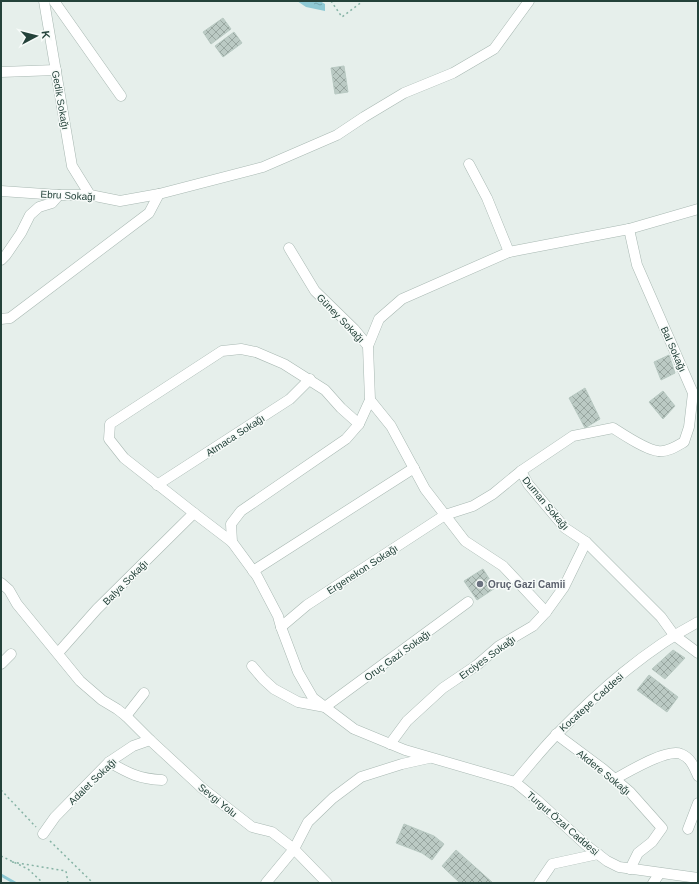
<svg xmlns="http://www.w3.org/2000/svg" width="699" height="884" font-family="Helvetica,sans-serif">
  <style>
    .water { fill: url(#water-ripples) }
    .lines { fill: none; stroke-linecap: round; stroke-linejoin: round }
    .stream { stroke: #8ec9d4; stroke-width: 3 }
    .building { fill: url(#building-cross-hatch); stroke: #b8c9c2 }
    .minor-casing { stroke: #a8b8b2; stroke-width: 11 }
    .path { stroke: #86b3a5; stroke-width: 1.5; stroke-dasharray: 2 3; stroke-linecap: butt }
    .minor { stroke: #fff; stroke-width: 10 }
    .worship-dot { fill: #6b7280; stroke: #f7fbf9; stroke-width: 1.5 }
    .labels { text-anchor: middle; stroke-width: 3; stroke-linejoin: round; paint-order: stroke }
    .street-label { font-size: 10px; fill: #24423a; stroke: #f7fbf9 }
    .worship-label { font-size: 10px; font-weight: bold; fill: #5b616d; stroke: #f7fbf9; text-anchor: start }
  </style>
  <defs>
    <pattern id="water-ripples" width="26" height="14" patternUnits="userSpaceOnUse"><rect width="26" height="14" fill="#8ec9d4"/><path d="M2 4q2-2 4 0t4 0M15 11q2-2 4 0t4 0" fill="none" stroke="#74a5ad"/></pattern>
    <pattern id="building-cross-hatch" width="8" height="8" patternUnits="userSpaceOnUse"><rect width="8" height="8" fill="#bbcac4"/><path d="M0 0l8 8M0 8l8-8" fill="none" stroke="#98a6a0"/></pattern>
  </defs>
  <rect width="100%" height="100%" fill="#e6efeb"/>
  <polygon class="water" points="297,1 320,1 325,4 325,11 306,7"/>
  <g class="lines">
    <polyline class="stream" points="1,875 15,883"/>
  </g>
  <g class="building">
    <polygon points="223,18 231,29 211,44 203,32"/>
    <polygon points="234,32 242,43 223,57 215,46"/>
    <polygon points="344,66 348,92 335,94 331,68"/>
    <polygon points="669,355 675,373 661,380 654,362"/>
    <polygon points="585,388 600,419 585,428 569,398"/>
    <polygon points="663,391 675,406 663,419 649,402"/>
    <polygon points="483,569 495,588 477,600 464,581"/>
    <polygon points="673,650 685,658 665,679 652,669"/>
    <polygon points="649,675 678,697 667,712 637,690"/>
    <polygon points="404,824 434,836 444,844 432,860 422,853 396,843"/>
    <polygon points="456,850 493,883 460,883 442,866"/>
  </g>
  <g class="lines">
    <g class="minor-casing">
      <g id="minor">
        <polyline points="44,1 72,166 90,195"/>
        <polyline points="54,1 121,96"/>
        <polyline points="1,72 56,70"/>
        <polyline points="469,164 487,198 509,252"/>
        <polyline points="1,191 59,195 90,195 120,201 159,194"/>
        <polyline points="698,209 629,229 509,252 402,299 379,319 368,346 370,400 359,424 346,439 241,511 231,524 232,542 257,576 278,616 281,627 298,672 313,698 354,729 405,750 515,782 537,800 586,845 607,861 619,867 698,878"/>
        <polyline points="289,248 315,291 354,329 368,346"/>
        <polyline points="1,260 6,255 21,233 30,215 39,207 52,203 59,195"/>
        <polyline points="1,319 10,318 149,213 159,194 263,167 337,135 364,117 404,93 453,73 494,49 529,1"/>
        <polyline points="370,400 391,426 425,489 465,541 503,566 546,612"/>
        <path d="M521 471 573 436 613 428C624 435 646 450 658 451 666 453 677 446 684 442L689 427 693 393 637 265 629 229"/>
        <polyline points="157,485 290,399 310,379"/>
        <polyline points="232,542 194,513 124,458 109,439 110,424 222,351 241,349 256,352 284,364 325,390 341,408 359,424"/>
        <polyline points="253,571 414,468"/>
        <polyline points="1,583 9,590 17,604 80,681 102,700 117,709 126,716 150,740 202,788 252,827 272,832 294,849 327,883"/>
        <polyline points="281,627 307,605 445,515 473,506 493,494 521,471 528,484 565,528 586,542 661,617 674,635 698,653"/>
        <polyline points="58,653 97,609 194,513"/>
        <polyline points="1,664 11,654"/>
        <polyline points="252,666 263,679 274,689 298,702 325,707 468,602"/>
        <polyline points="126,716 144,693"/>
        <polyline points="556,734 603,769 630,792 662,828 652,842 638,853 630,869"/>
        <polyline points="390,744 407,721 443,688 477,665 499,646 533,626 546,612 564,587 586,542"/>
        <path d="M109 762C128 773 139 779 162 780"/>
        <path d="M615 779C628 772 667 748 681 754 691 758 694 767 698 776"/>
        <path d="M515 782C529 766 542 749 557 734 599 691 645 650 698 622"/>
        <polyline points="688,829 698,803"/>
        <polyline points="43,834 55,817 109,762 133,746 150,740"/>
        <polyline points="266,883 294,849 308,822 333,798 361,777 402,764 429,758"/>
        <polyline points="539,883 552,864 598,854"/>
        <polyline points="653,883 660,873"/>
      </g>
    </g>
    <g class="path">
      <polyline points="331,1 342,17 363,1"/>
      <polyline points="1,790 36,827"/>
      <polyline points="50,841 93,883"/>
      <polyline points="1,856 28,869 43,883"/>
      <polyline points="12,862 66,871 68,883"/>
    </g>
    <use href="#minor" class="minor"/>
  </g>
  <circle class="worship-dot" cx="480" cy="584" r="4"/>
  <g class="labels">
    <g class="street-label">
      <text transform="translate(61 100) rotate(80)" y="4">Gedik Sokağı</text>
      <text transform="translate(68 195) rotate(3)" y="4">Ebru Sokağı</text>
      <text transform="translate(341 318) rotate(46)" y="4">Güney Sokağı</text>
      <text transform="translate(674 349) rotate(66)" y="4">Bal Sokağı</text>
      <text transform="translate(235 435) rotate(-33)" y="4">Atmaca Sokağı</text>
      <text transform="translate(546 503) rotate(50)" y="4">Duman Sokağı</text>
      <text transform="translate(362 569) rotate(-33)" y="4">Ergenekon Sokağı</text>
      <text transform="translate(125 582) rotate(-45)" y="4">Balya Sokağı</text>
      <text transform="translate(397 655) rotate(-36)" y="4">Oruç Gazi Sokağı</text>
      <text transform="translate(487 657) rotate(-36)" y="4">Erciyes Sokağı</text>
      <text transform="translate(591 702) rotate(-42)" y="4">Kocatepe Caddesi</text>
      <text transform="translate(604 772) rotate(39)" y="4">Akdere Sokağı</text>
      <text transform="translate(92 781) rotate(-44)" y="4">Adalet Sokağı</text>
      <text transform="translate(218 800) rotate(39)" y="4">Sevgi Yolu</text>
      <text transform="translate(563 823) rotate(41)" y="4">Turgut Özal Caddesi</text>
    </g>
    <g class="worship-label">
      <text x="488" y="588">Oruç Gazi Camii</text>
    </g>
  </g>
  <rect width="699" height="884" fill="none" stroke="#24423a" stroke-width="4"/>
  <g transform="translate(36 36) rotate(83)" stroke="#f7fbf9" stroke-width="3" paint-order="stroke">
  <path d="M0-3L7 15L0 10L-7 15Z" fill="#24423a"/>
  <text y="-6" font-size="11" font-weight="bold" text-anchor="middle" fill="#24423a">K</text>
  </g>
</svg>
